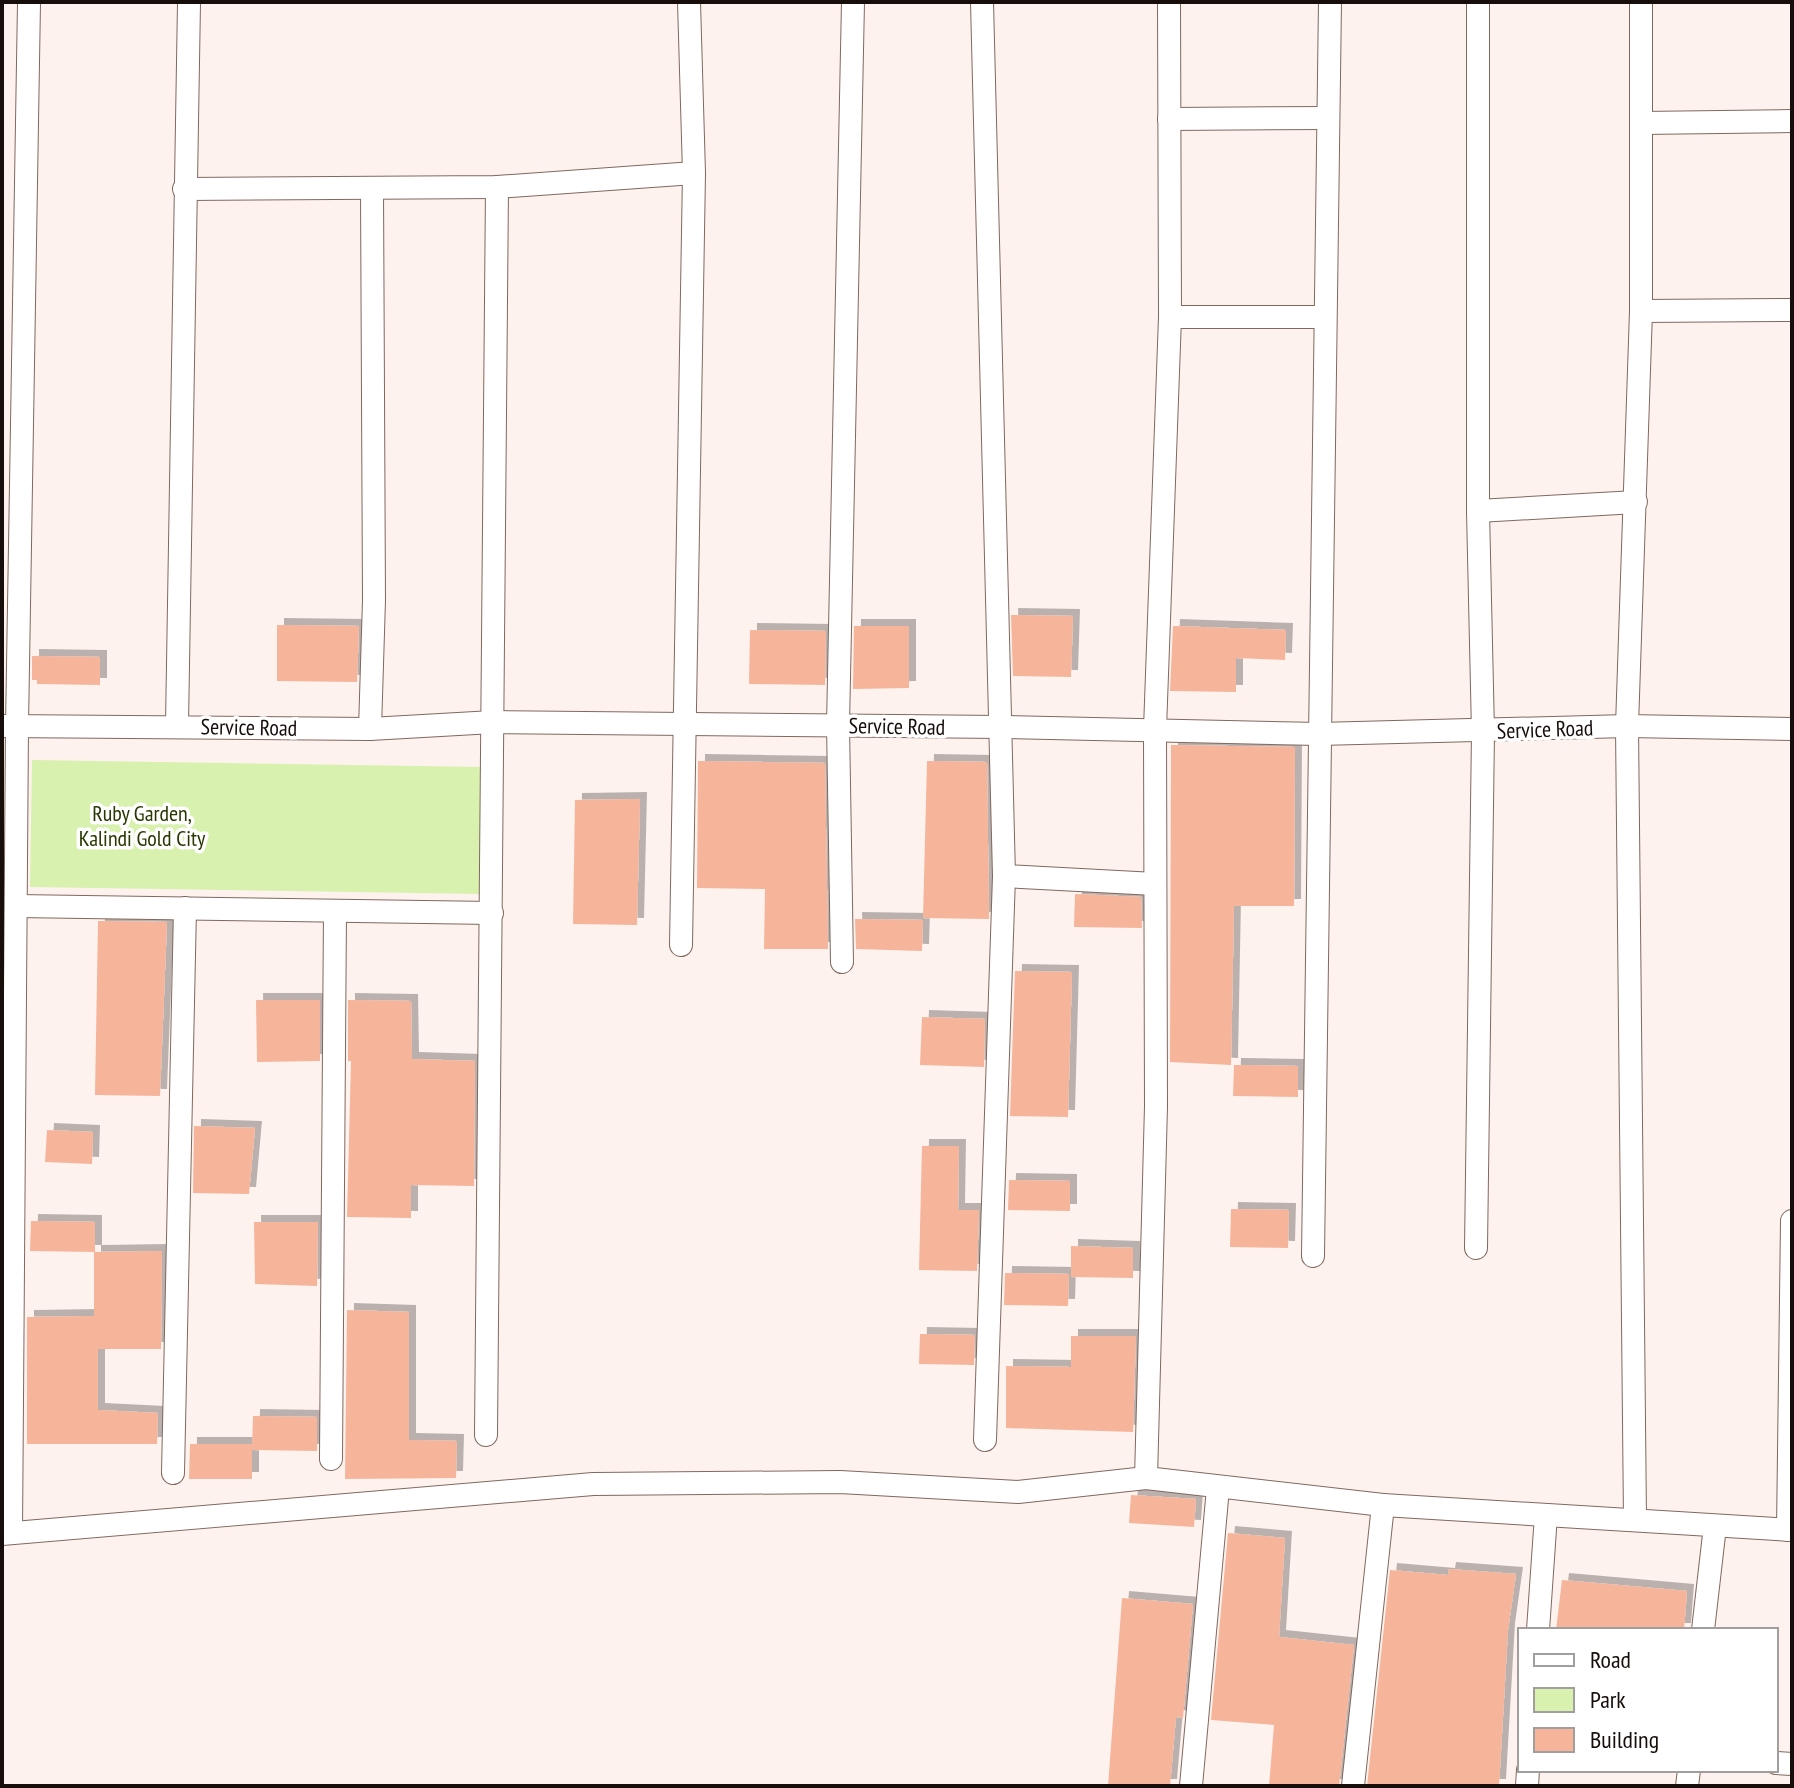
<svg xmlns="http://www.w3.org/2000/svg" width="1794" height="1788" font-family="'PT Sans Narrow',sans-serif">
  <style>
    .green { fill: #d8f1ae }
    .building { fill: #f6b59a; filter: url(#shadow) }
    .lines { fill: none; stroke-linecap: round; stroke-linejoin: round }
    .street-casing { stroke: #80685e; stroke-width: 24 }
    .street { stroke: #fff; stroke-width: 22 }
    .labels { text-anchor: middle; stroke-width: 7; stroke-linejoin: round; paint-order: stroke }
    .street-label { font-size: 22px; fill: #170d0a; stroke: #fff }
    .park-label { font-size: 22px; fill: #283800; stroke: #fff }
  </style>
  <defs>
    <filter id="shadow"><feDropShadow dx="7" dy="-7" stdDeviation="0" flood-color="#0004"/></filter>
  </defs>
  <rect width="100%" height="100%" fill="#fef2ee"/>
  <polygon class="green" points="32,760 484,767 482,894 30,887"/>
  <g class="building">
    <polygon points="1011,615 1073,616 1071,677 1013,676"/>
    <polygon points="277,625 359,626 357,682 277,681"/>
    <polygon points="854,626 909,626 909,688 853,689"/>
    <polygon points="1173,626 1286,630 1285,660 1236,658 1236,692 1170,691"/>
    <polygon points="750,630 826,631 825,685 749,684"/>
    <polygon points="32,656 100,657 100,685 37,684 37,680 32,680"/>
    <polygon points="1171,745 1295,747 1294,906 1234,906 1231,1065 1170,1062"/>
    <polygon points="698,761 825,763 828,949 764,949 765,889 697,888"/>
    <polygon points="927,761 987,762 989,919 923,918"/>
    <polygon points="640,799 637,925 573,924 575,800"/>
    <polygon points="1075,894 1141,897 1142,928 1074,927"/>
    <polygon points="855,919 923,920 922,951 856,949"/>
    <polygon points="98,921 167,922 160,1096 95,1095"/>
    <polygon points="1015,971 1072,972 1068,1117 1010,1116"/>
    <polygon points="256,1000 320,1000 320,1061 257,1062"/>
    <polygon points="348,1000 411,1001 412,1059 475,1061 474,1186 411,1185 411,1218 347,1217 351,1061 348,1061"/>
    <polygon points="922,1017 985,1019 984,1067 920,1065"/>
    <polygon points="1234,1065 1298,1066 1298,1097 1233,1096"/>
    <polygon points="194,1126 255,1128 249,1194 193,1193"/>
    <polygon points="47,1130 93,1132 92,1164 45,1162"/>
    <polygon points="922,1146 959,1146 958,1210 979,1210 977,1271 919,1270"/>
    <polygon points="1009,1180 1070,1181 1070,1211 1008,1210"/>
    <polygon points="1231,1209 1289,1210 1288,1248 1230,1247"/>
    <polygon points="31,1221 95,1222 95,1252 30,1251"/>
    <polygon points="254,1222 318,1222 317,1286 255,1284"/>
    <polygon points="1071,1246 1133,1248 1133,1278 1071,1277"/>
    <polygon points="162,1251 161,1349 98,1349 98,1410 158,1413 157,1444 27,1444 27,1317 94,1316 94,1252"/>
    <polygon points="1005,1273 1069,1274 1068,1306 1004,1305"/>
    <polygon points="347,1310 409,1312 409,1440 457,1441 456,1478 345,1479"/>
    <polygon points="920,1334 975,1335 974,1365 919,1364"/>
    <polygon points="1071,1336 1136,1336 1133,1432 1006,1428 1006,1366 1071,1367"/>
    <polygon points="253,1416 317,1417 317,1451 252,1450"/>
    <polygon points="190,1444 252,1444 252,1479 189,1479"/>
    <polygon points="1131,1495 1196,1499 1194,1527 1129,1523"/>
    <polygon points="1228,1533 1285,1538 1279,1637 1354,1645 1339,1786 1269,1786 1274,1725 1211,1720"/>
    <polygon points="1449,1569 1516,1574 1508,1630 1499,1786 1367,1786 1390,1570 1448,1575"/>
    <polygon points="1562,1580 1687,1591 1684,1630 1556,1630"/>
    <polygon points="1122,1598 1193,1604 1183,1718 1176,1717 1170,1786 1108,1786"/>
  </g>
  <g class="lines">
    <g class="street-casing">
      <g id="street">
        <polyline points="982,2 1004,876 985,1440"/>
        <polyline points="1169,119 1328,118"/>
        <polyline points="1641,123 1792,121"/>
        <polyline points="184,189 497,187 694,173"/>
        <polyline points="1641,311 1792,310"/>
        <polyline points="1170,317 1324,317"/>
        <polyline points="1478,511 1636,502"/>
        <polyline points="177,725 189,2"/>
        <polyline points="2,726 370,729 493,722 1002,727 1319,734 1627,726 1792,729"/>
        <polyline points="370,729 374,600 372,189"/>
        <polyline points="1004,876 1155,884"/>
        <polyline points="16,906 492,913"/>
        <polyline points="681,945 694,173 689,2"/>
        <polyline points="842,962 838,725 853,2"/>
        <polyline points="1476,1248 1483,732 1478,511 1478,2"/>
        <polyline points="1313,1256 1330,2"/>
        <polyline points="486,1435 497,187"/>
        <polyline points="331,1459 335,911"/>
        <polyline points="173,1473 185,908"/>
        <polyline points="1146,1478 1156,1106 1155,729 1170,317 1169,2"/>
        <polyline points="1635,1520 1627,726 1641,311 1641,2"/>
        <polyline points="1788,1530 1792,1221"/>
        <polyline points="11,1533 17,726 29,2"/>
        <polyline points="2,1534 593,1484 840,1482 1018,1492 1146,1478 1383,1505 1792,1530"/>
        <polyline points="1538,1630 1546,1515"/>
        <polyline points="1703,1630 1715,1526"/>
        <polyline points="1776,1763 1792,1764"/>
        <polyline points="1191,1786 1218,1488"/>
        <polyline points="1353,1786 1383,1505"/>
        <polyline points="1527,1786 1528,1770"/>
        <polyline points="1687,1786 1689,1770"/>
      </g>
    </g>
    <use href="#street" class="street"/>
  </g>
  <g class="labels">
    <g class="street-label">
      <text transform="translate(897 726) rotate(1)" y="8">Service Road</text>
      <text transform="translate(249 727) rotate(1)" y="8">Service Road</text>
      <text transform="translate(1545 729) rotate(-2)" y="8">Service Road</text>
    </g>
    <g class="park-label">
      <text x="142" y="821">Ruby Garden,<tspan x="142" dy="25">Kalindi Gold City</tspan></text>
    </g>
  </g>
  <rect width="1794" height="1788" fill="none" stroke="#170d0a" stroke-width="8"/>
  <rect x="1518" y="1628" width="260" height="144" fill="#ffffff" stroke="#a29e9d" stroke-width="2"/>
  <rect x="1534" y="1654" width="40" height="12" fill="#ffffff" stroke="#a29e9d" stroke-width="2"/>
  <text x="1590" y="1668" font-size="24" fill="#170d0a">Road</text>
  <rect x="1534" y="1688" width="40" height="24" fill="#d8f1ae" stroke="#a29e9d" stroke-width="2"/>
  <text x="1590" y="1708" font-size="24" fill="#170d0a">Park</text>
  <rect x="1534" y="1728" width="40" height="24" fill="#f6b59a" stroke="#a29e9d" stroke-width="2"/>
  <text x="1590" y="1748" font-size="24" fill="#170d0a">Building</text>
</svg>
